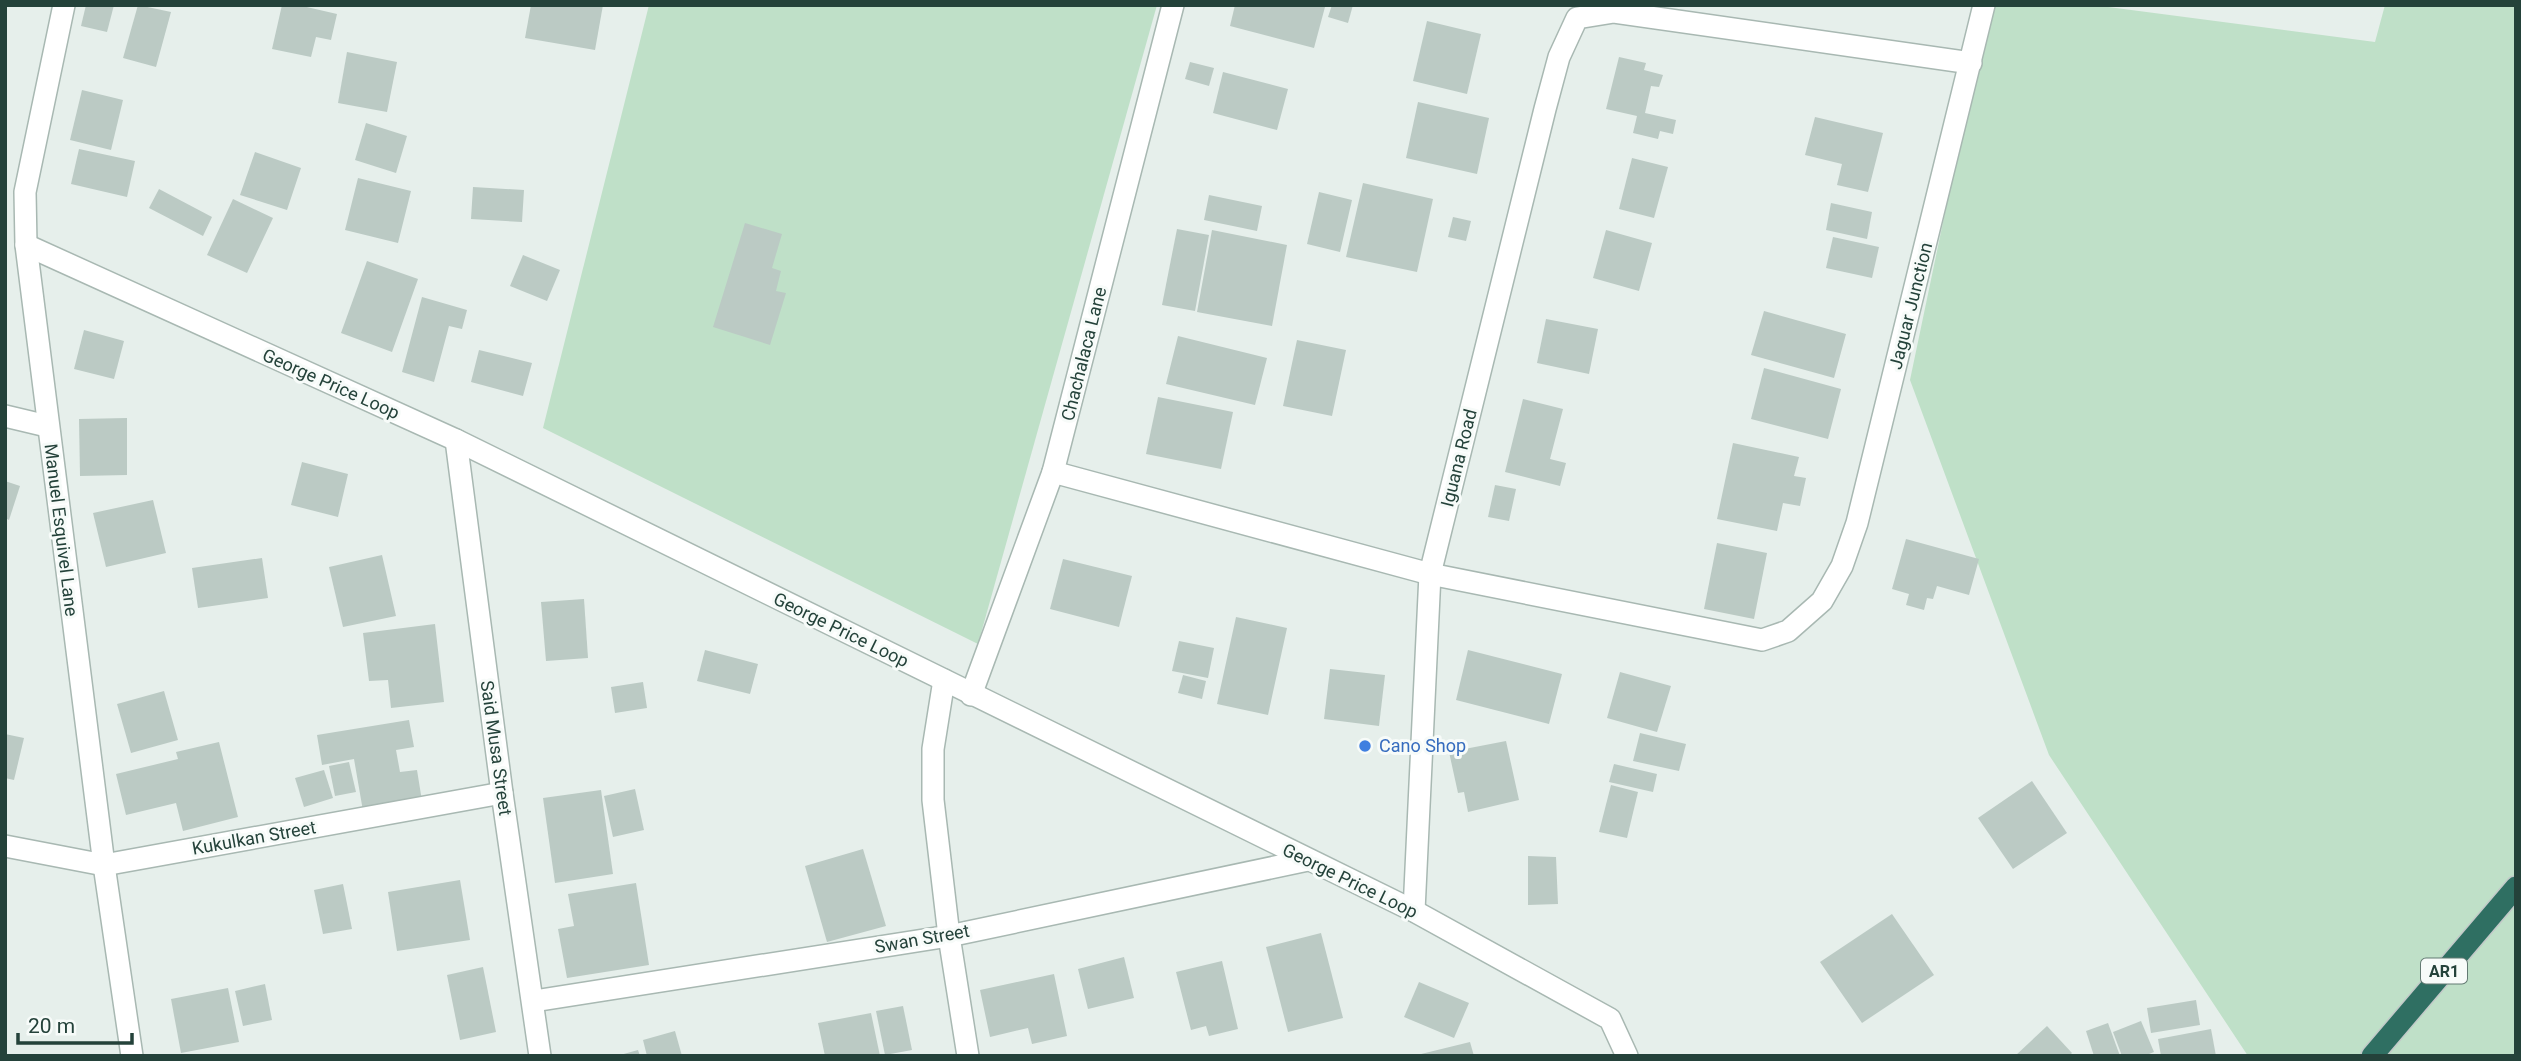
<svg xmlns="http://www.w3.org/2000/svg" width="2521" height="1061" font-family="Roboto,sans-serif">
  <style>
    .green { fill: #bfe0c8 }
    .building { fill: #bbcac4 }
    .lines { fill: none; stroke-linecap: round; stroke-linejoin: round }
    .street-casing { stroke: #a8b8b2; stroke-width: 24 }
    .highway-casing { stroke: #c2cac8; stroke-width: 24 }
    .street { stroke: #fff; stroke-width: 21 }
    .highway { stroke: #2f6f62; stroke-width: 21 }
    .shop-dot { fill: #3f7fe0; stroke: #f7fbf9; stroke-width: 2.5 }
    .labels { text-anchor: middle; stroke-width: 6; stroke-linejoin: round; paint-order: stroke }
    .shield { fill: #f7fbf9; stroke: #637a73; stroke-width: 2 }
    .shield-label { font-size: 16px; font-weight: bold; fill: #24423a }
    .street-label { font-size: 18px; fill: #24423a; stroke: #f7fbf9 }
    .shop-label { font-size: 18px; fill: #366cbe; stroke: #f7fbf9; text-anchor: start }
  </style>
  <rect width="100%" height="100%" fill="#e6efeb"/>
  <g class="green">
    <polygon points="649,5 1157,5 978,644 543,428"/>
    <polygon points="1991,5 2093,5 2375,42 2385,5 2516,5 2516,1056 2248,1056 2049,755 1910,380 1968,103"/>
  </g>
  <g class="building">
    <polygon points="86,5 114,5 107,32 81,26"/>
    <polygon points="138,5 171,12 156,67 123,58"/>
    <polygon points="282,5 298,5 337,14 331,40 316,37 311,57 272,49"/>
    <polygon points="531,5 603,5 595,50 525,38"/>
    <polygon points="1235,5 1325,7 1314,48 1230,26"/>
    <polygon points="1332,5 1353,5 1348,23 1328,17"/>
    <polygon points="1427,21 1481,34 1467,94 1413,81"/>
    <polygon points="347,52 397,62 387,112 338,103"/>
    <polygon points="1619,57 1646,63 1644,70 1663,75 1659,87 1651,86 1645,113 1676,120 1673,134 1660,131 1658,139 1633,133 1637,116 1606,109"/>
    <polygon points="1190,62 1214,68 1209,86 1185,79"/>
    <polygon points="1223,72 1288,89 1277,130 1213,113"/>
    <polygon points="82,90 123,100 111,150 70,140"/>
    <polygon points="1418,102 1489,118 1477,174 1406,158"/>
    <polygon points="1815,117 1883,133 1868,192 1837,185 1842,164 1805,155"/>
    <polygon points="366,123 407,136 396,173 355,160"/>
    <polygon points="79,149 135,161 127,197 71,184"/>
    <polygon points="255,152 301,168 287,210 240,195"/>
    <polygon points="1632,158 1668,167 1654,218 1619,209"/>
    <polygon points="358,178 411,191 398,243 345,230"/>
    <polygon points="1363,183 1433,199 1417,272 1346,257"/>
    <polygon points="473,187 524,190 522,222 471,219"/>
    <polygon points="159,189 212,217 203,236 149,208"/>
    <polygon points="1319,192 1352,200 1340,252 1307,244"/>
    <polygon points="1209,195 1262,206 1257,231 1204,220"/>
    <polygon points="233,199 273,218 247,273 207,255"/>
    <polygon points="1831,203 1872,212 1867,239 1826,230"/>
    <polygon points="1453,217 1471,221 1466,241 1448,237"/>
    <polygon points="745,223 782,234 772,268 781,271 776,291 786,293 770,345 713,327"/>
    <polygon points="1177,229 1209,235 1195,311 1162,305"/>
    <polygon points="1212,230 1287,245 1272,326 1197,312"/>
    <polygon points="1606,230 1652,243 1639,291 1593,278"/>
    <polygon points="1833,237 1879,247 1872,278 1826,268"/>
    <polygon points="523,255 560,270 547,301 510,286"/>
    <polygon points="367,261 418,279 392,352 341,333"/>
    <polygon points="422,297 467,310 462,329 449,326 434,382 402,372"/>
    <polygon points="1764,311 1846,334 1834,378 1751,355"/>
    <polygon points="1546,319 1598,329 1589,374 1537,363"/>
    <polygon points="84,330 124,341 114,379 74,369"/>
    <polygon points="1178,336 1267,358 1255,405 1166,384"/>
    <polygon points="1297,340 1346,350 1332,416 1283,406"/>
    <polygon points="479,350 532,363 523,396 471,382"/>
    <polygon points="1764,368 1841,389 1828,439 1751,419"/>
    <polygon points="1158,397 1233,412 1221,469 1146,454"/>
    <polygon points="1523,399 1563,409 1550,459 1566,463 1560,486 1505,472"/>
    <polygon points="127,418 127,475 80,476 79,419"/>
    <polygon points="1733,443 1799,457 1794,476 1806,478 1800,506 1783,503 1777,531 1717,519"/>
    <polygon points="302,462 348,474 338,517 291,505"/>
    <polygon points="5,481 20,486 9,520 5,518"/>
    <polygon points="1495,485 1516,489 1509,521 1488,517"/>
    <polygon points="153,500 166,553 106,567 93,513"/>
    <polygon points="1906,539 1979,559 1969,595 1937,586 1933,599 1927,598 1924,610 1906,605 1909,594 1892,589"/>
    <polygon points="1717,543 1767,553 1754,619 1704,609"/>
    <polygon points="382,555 396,616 343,627 329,567"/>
    <polygon points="262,558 268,598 198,608 192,568"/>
    <polygon points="1063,559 1132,576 1119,627 1050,609"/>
    <polygon points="584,599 588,658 546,661 541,602"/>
    <polygon points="1236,617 1287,628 1268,715 1217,704"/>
    <polygon points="435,624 444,702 391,708 388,680 369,681 363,633"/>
    <polygon points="1179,641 1214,648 1208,678 1172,671"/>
    <polygon points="705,650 758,664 750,694 697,681"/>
    <polygon points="1468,650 1562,674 1549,724 1456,700"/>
    <polygon points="1330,669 1385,675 1379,726 1324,719"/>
    <polygon points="1620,672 1671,686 1657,732 1607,718"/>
    <polygon points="1183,675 1206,681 1202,699 1178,693"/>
    <polygon points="643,682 647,708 615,713 611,687"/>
    <polygon points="164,691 178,740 131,753 117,704"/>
    <polygon points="409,720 414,747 396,750 400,772 417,770 422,801 363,811 354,759 322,765 317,735"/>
    <polygon points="1640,733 1686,744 1679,771 1633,761"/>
    <polygon points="5,734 24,738 14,780 5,778"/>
    <polygon points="1506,741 1519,800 1468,812 1464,792 1458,793 1449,752"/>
    <polygon points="219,742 238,817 183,831 176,803 126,815 116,774 178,759 176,752"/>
    <polygon points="349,762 356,792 335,796 329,766"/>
    <polygon points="1614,764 1657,774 1653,792 1609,782"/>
    <polygon points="324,770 333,798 304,807 295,778"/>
    <polygon points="2032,781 2067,833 2013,869 1978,818"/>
    <polygon points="1611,785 1638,792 1627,838 1599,832"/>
    <polygon points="635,789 644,830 613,837 604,796"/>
    <polygon points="601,790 613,874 555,883 543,798"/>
    <polygon points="863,849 886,926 827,942 805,866"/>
    <polygon points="1528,856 1556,857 1558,904 1528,905"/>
    <polygon points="460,880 470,940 397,951 388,892"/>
    <polygon points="636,883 649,965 567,978 558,929 574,926 568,894"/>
    <polygon points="343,884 352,929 323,934 314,890"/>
    <polygon points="1892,914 1934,975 1862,1023 1820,962"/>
    <polygon points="1321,933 1343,1018 1288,1032 1266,947"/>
    <polygon points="1124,957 1134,998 1088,1009 1078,969"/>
    <polygon points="1222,961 1238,1029 1209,1036 1206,1026 1191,1030 1176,972"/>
    <polygon points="483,967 496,1032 460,1040 447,975"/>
    <polygon points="1054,974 1067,1036 1032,1044 1028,1028 990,1037 980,990"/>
    <polygon points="1419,982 1469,1003 1454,1038 1404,1017"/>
    <polygon points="265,984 272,1020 243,1026 235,991"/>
    <polygon points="228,988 239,1042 181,1053 171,999"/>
    <polygon points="2196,1000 2200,1025 2151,1033 2147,1008"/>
    <polygon points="903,1006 912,1050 885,1055 876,1011"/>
    <polygon points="871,1013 880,1056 825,1056 818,1023"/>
    <polygon points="2141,1021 2154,1052 2144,1056 2122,1056 2113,1032"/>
    <polygon points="2108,1023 2120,1056 2094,1056 2086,1031"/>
    <polygon points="2047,1026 2072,1053 2069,1056 2015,1056"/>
    <polygon points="2211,1029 2216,1056 2161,1056 2158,1039"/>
    <polygon points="675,1031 682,1056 647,1056 643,1040"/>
    <polygon points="1470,1042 1474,1056 1417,1056 1417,1055"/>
    <polygon points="638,1050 640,1056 620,1056 620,1055"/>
  </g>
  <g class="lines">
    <g class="street-casing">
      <g id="street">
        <polyline points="64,5 25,192 26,245 104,865 132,1056"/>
        <polyline points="26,245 456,440 1414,911 1610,1019 1627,1056"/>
        <polyline points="5,416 47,426"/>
        <polyline points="456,440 502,793 540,1056"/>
        <polyline points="1053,472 1430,574 1762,640 1788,631 1822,601 1842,566 1857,523 1984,5"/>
        <polyline points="944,680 933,749 933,800 949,936 968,1056"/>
        <polyline points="971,695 1053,472 1173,5"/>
        <polyline points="5,846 104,865 502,793"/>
        <polyline points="1414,911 1430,574 1545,109 1559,57 1577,18 1614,12 1971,63"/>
        <polyline points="534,1001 949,936 1308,860"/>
      </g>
    </g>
    <g class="highway-casing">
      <polyline id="highway" points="2372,1056 2516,887"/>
    </g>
    <use href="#street" class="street"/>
    <use href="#highway" class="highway"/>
  </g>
  <circle class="shop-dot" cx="1365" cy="746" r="7"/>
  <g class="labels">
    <rect class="shield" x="2421" y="958.5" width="46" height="25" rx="5"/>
    <g class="shield-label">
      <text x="2444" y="977">AR1</text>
    </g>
    <g class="street-label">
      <text transform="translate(1911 306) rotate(-76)" y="6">Jaguar Junction</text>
      <text transform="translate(1084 354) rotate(-76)" y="6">Chachalaca Lane</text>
      <text transform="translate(331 384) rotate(24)" y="6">George Price Loop</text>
      <text transform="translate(1459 458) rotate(-76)" y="6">Iguana Road</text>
      <text transform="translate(61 530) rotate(83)" y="6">Manuel Esquivel Lane</text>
      <text transform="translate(841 630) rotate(26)" y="6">George Price Loop</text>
      <text transform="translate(496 748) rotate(82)" y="6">Said Musa Street</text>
      <text transform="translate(254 838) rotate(-10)" y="6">Kukulkan Street</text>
      <text transform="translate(1350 881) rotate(26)" y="6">George Price Loop</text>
      <text transform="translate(922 939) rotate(-10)" y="6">Swan Street</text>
    </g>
    <g class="shop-label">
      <text x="1379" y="752">Cano Shop</text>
    </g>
  </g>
  <rect width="2521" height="1061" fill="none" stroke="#24423a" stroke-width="14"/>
  <path d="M18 1033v10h114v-10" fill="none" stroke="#24423a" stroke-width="3.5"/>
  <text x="28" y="1033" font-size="21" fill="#24423a" stroke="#f7fbf9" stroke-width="5" paint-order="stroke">20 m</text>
</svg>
